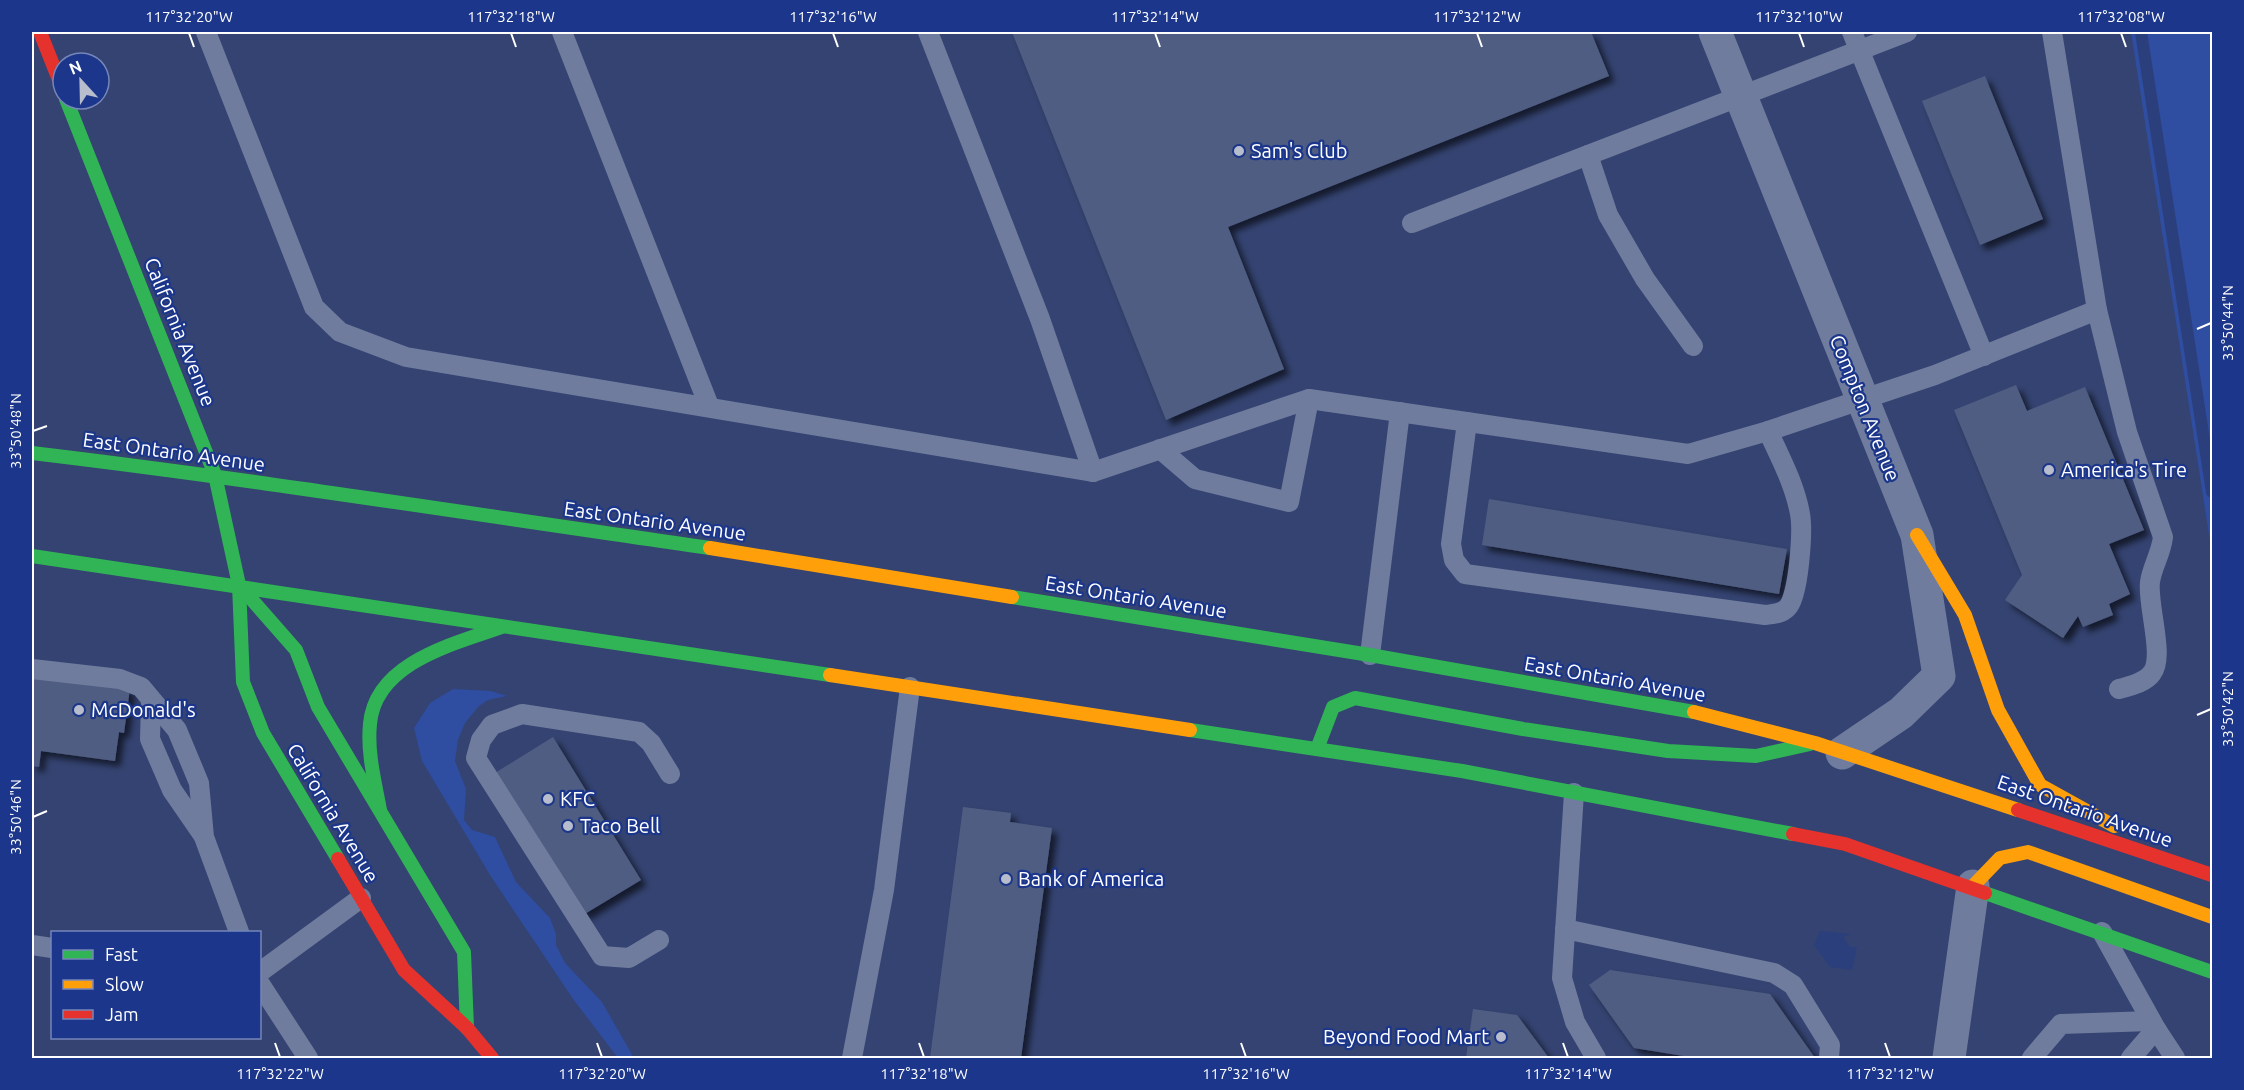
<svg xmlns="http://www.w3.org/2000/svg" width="2244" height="1090" font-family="Ubuntu,sans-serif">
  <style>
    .green { fill: #2f4da1 }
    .water { fill: #2c3f7d }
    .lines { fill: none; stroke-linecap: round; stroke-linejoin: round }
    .stream { stroke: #2c3f7d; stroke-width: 12 }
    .building { fill: #505d82; filter: url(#shadow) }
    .lane { stroke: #707c9e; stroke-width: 20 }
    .street { stroke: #707c9e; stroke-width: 33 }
    .fast { stroke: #30b455; stroke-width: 14 }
    .slow { stroke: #ff9f0a; stroke-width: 14 }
    .jam { stroke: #e5322d; stroke-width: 14 }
    .ticks { fill: none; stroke: #fff; stroke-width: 2 }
    .poi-dot { fill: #b8bdcd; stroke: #1b368a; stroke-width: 2 }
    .labels { text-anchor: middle; stroke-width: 4.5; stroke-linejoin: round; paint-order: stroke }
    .poi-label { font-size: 20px; fill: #fff; stroke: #1b368a; text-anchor: start }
    .street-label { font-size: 20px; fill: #fff; stroke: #1b368a }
    .neatline { fill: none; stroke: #fff; stroke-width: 2 }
    .ticks-label { font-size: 15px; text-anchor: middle; fill: #fff }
  </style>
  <defs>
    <filter id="shadow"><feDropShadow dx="5.5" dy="5.5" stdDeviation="3" flood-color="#0009"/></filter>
  </defs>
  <rect width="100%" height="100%" fill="#344371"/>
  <g class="green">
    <polygon points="2131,32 2212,32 2212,554"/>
    <polygon points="453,689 491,691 507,696 488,700 479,706 465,723 458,740 455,761 466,789 464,820 472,830 495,837 516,882 550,918 556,934 556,945 565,963 602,1002 634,1058 618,1058 573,999 490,875 422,761 414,728 430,703"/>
  </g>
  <polygon class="water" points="1820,931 1851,934 1843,937 1850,947 1857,947 1852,970 1830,967 1814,945"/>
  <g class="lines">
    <polyline class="stream" points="2141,32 2212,492"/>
  </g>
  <g class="building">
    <polygon points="1012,32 1591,32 1609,76 1228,227 1284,369 1166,420"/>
    <polygon points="1985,76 2043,219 1980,245 1922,101"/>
    <polygon points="2016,385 2027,411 2085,387 2144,530 2109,544 2130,594 2109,604 2113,615 2083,627 2078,616 2063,638 2005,600 2022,575 1954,410"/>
    <polygon points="1489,499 1787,549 1779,594 1482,545"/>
    <polygon points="32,675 130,688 124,733 119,732 115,761 41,751 39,767 32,766"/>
    <polygon points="553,737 641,880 583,915 495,773"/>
    <polygon points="963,807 1011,813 1010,822 1052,828 1021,1058 930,1058"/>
    <polygon points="1610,970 1770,994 1815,1058 1696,1058 1634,1048 1589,985"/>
    <polygon points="1473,1009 1517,1015 1549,1058 1466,1058"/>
  </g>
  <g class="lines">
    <g class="lane">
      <polyline points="206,32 314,307 340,332 406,357 1093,472 1309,399 1688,454 1768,431 1935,375 2097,310 2052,32"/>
      <polyline points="562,32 709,406"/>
      <polyline points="928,32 1040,319 1093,472"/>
      <polyline points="1852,32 1984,356"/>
      <polyline points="1588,155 1608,215 1645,279 1693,346"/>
      <polyline points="1412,223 1907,32"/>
      <path d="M2097 310 2127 432 2163 537C2161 554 2152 567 2150 582 2147 604 2165 657 2152 673 2145 683 2130 686 2119 689"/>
      <path d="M1467 422 1451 544 1454 560 1465 574 1765 615C1773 614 1781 614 1787 608 1799 597 1803 530 1800 514 1795 485 1780 457 1768 431"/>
      <polyline points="1160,449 1195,479 1289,502 1309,399"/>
      <polyline points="1370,655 1400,412"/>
      <polyline points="32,669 120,679 141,687 177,730 199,783 204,837 239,932"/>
      <polyline points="151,701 150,739 172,790 203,835"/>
      <polyline points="1574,793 1562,978 1575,1022 1596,1058"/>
      <polyline points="1565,929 1774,973 1793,985 1830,1045 1829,1058"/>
      <polyline points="2102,932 2156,1029 2175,1058"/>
      <polyline points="659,940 629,958 602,956 476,758 481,740 492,725 522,714 639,732 651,743 670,774"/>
      <polyline points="32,945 52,948"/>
      <polyline points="260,972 361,898"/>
      <polyline points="260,984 308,1058"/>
      <polyline points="852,1058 884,890 910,687"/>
      <polyline points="2032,1058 2061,1024 2151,1021"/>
      <polyline points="2131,1058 2156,1029"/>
    </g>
    <g class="street">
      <polyline points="1715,32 1917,535 1939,676 1901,713 1842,753"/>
      <polyline points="1949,1058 1973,886"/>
    </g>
    <g class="fast">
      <polyline points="66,99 215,475 239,585 243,682 263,733 338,859"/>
      <path d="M32 453C259 480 484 516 710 548"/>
      <polyline points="32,556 830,675"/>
      <polyline points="239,585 296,650 318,707 464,952 467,1028"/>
      <polyline points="1012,597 1370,655 1694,712"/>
      <polyline points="1190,730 1462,771 1793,834"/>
      <polyline points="1317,749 1333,707 1355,698 1523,729 1668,751 1756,756 1810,744"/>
      <path d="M380 810C375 782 367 753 370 724 375 663 453 644 502 627"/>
      <polyline points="1985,893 2212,972"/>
    </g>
    <g class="slow">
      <polyline points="1917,535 1965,615 1998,710 2040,785 2114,826"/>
      <polyline points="710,548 1012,597"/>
      <polyline points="830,675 1190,730"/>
      <polyline points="1694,712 1815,743 2018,810"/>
      <polyline points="1973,886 2000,858 2028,852 2212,917"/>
    </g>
    <g class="jam">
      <polyline points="40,32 63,90"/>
      <polyline points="2018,810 2212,875"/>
      <polyline points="1793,834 1845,844 1985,893"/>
      <polyline points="338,859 404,970 467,1028 492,1058"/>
    </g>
  </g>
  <path class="ticks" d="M189 33 194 47M511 33 516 47M833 33 838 47M1155 33 1160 47M1477 33 1482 47M1799 33 1804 47M2121 33 2126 47M2197 329 2211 323M33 431 47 426M2197 715 2211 709M33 817 47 811M275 1043 280 1057M597 1043 602 1057M919 1043 924 1057M1241 1043 1246 1057M1563 1043 1568 1057M1885 1043 1890 1057"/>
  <g class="poi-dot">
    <circle cx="1239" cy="151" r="6"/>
    <circle cx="2049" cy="470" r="6"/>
    <circle cx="79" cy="710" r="6"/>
    <circle cx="548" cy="799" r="6"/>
    <circle cx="568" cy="826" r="6"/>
    <circle cx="1006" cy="879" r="6"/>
    <circle cx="1501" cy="1037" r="6"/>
  </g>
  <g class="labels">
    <g class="poi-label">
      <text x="1251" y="158">Sam's Club</text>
      <text x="2061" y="477">America's Tire</text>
      <text x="91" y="717">McDonald's</text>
      <text x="560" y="806">KFC</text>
      <text x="580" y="833">Taco Bell</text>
      <text x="1018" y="886">Bank of America</text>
      <text x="1489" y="1044" text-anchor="end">Beyond Food Mart</text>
    </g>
    <g class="street-label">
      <text transform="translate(180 332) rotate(68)" y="7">California Avenue</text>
      <text transform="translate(1865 408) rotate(68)" y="7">Compton Avenue</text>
      <text transform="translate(174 452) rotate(8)" y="7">East Ontario Avenue</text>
      <text transform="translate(655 521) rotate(8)" y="7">East Ontario Avenue</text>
      <text transform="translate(1136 597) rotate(9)" y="7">East Ontario Avenue</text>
      <text transform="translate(1615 679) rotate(10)" y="7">East Ontario Avenue</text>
      <text transform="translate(2085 811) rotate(19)" y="7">East Ontario Avenue</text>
      <text transform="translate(333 813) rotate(59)" y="7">California Avenue</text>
    </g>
  </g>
  <rect width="2244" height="1090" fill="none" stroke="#1b368a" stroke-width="66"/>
  <rect x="51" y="931" width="210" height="108" fill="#1b368a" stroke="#7686b9" stroke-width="1.5"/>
  <rect x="63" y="950" width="30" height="9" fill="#30b455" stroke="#7686b9" stroke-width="1.5"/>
  <text x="105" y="961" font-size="18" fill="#ffffff">Fast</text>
  <rect x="63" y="980" width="30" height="9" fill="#ff9f0a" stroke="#7686b9" stroke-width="1.5"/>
  <text x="105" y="991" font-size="18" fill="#ffffff">Slow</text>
  <rect x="63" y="1010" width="30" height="9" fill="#e5322d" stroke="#7686b9" stroke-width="1.5"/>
  <text x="105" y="1021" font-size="18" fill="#ffffff">Jam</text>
  <g transform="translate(81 81) rotate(338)"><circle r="28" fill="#1b368a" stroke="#7686b9" stroke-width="1.5"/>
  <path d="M0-4.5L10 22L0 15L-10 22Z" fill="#b8bdcd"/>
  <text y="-9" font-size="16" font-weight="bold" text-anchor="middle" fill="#ffffff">N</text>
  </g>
  <rect x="33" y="33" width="2178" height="1024" class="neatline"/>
  <g class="ticks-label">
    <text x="189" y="22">117°32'20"W</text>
    <text x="511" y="22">117°32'18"W</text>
    <text x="833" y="22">117°32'16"W</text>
    <text x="1155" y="22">117°32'14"W</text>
    <text x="1477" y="22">117°32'12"W</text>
    <text x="1799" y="22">117°32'10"W</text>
    <text x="2121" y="22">117°32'08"W</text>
    <text transform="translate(2228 323) rotate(-90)" y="5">33°50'44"N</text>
    <text transform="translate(16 431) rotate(-90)" y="5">33°50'48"N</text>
    <text transform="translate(2228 709) rotate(-90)" y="5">33°50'42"N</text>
    <text transform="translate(16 817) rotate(-90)" y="5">33°50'46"N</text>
    <text x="280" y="1079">117°32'22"W</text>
    <text x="602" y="1079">117°32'20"W</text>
    <text x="924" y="1079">117°32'18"W</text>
    <text x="1246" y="1079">117°32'16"W</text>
    <text x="1568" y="1079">117°32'14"W</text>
    <text x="1890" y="1079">117°32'12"W</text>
  </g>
</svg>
